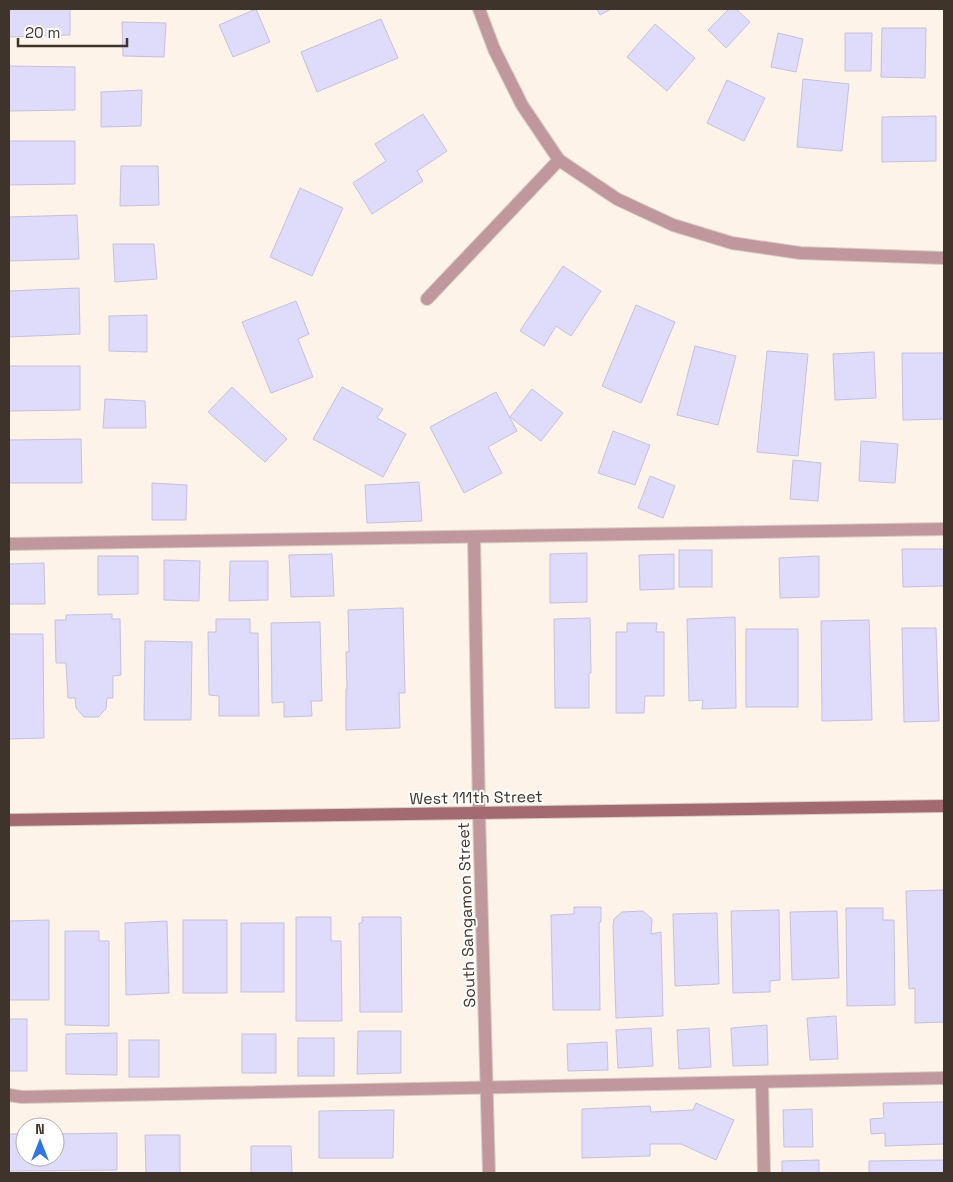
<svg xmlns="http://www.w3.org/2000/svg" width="953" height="1182" font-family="'Space Grotesk',sans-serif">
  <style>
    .building { fill: #dfdbfa; stroke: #c5c0df }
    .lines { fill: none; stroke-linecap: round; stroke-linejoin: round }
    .lane-casing { stroke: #d7cdc3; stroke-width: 14 }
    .street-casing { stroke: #d7cdc3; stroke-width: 14 }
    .secondary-casing { stroke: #d7cdc3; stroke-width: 14 }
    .lane { stroke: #c0989c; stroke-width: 12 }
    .street { stroke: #c0989c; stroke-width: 12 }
    .secondary { stroke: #a36b71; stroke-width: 12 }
    .labels { text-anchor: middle; stroke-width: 4; stroke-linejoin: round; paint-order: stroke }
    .street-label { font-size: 16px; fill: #3e342b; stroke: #fff }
  </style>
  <rect width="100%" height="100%" fill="#fdf3e9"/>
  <g class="building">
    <polygon points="9,9 70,9 70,35 9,37"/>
    <polygon points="256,9 270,42 233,57 219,25"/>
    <polygon points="597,9 611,9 600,15"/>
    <polygon points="729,9 736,9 750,22 726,48 708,30"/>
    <polygon points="381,19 398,58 317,92 301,52"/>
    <polygon points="122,22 166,23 164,57 123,56"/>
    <polygon points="655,24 695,58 667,91 627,57"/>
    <polygon points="882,28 926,28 925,78 881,77"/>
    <polygon points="778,33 803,39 796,72 771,67"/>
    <polygon points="845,33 872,33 871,71 845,71"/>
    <polygon points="9,66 75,67 75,110 9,111"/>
    <polygon points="803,79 849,84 842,151 797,147"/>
    <polygon points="727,80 765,98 744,141 707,123"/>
    <polygon points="142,90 141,126 101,127 101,92"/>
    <polygon points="423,114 447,151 417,171 423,181 372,214 353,183 386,161 375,144"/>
    <polygon points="936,116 936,161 882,162 882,117"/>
    <polygon points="9,141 75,141 75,184 9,185"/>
    <polygon points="121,166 158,166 159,205 120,206"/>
    <polygon points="300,188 343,208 312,276 270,257"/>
    <polygon points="77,215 79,259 9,261 9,217"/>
    <polygon points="113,244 154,244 157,279 115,282"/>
    <polygon points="563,266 601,291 571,336 556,326 544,346 520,331"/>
    <polygon points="79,288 80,334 9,337 9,291"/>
    <polygon points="296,301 309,334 298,339 313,377 271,393 242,322"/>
    <polygon points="636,305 675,322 641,403 602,386"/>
    <polygon points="147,315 147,352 109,351 109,316"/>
    <polygon points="695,346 736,356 718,425 677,415"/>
    <polygon points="767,351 808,354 798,456 757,452"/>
    <polygon points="874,352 876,398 835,400 833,354"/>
    <polygon points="902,353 944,353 944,419 903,420"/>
    <polygon points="9,366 80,366 80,410 9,411"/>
    <polygon points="232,387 287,439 265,462 208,412"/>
    <polygon points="342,387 383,409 377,418 406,434 383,477 313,439"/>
    <polygon points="532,389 563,413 541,441 510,417"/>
    <polygon points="496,392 517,431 488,447 502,473 464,493 430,427"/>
    <polygon points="105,399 145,401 146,428 103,428"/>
    <polygon points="613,431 650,445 635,485 598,473"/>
    <polygon points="81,439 82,483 9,483 9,440"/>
    <polygon points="861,441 898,444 895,483 859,481"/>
    <polygon points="793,460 821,463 818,501 790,499"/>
    <polygon points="650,476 675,486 663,518 638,508"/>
    <polygon points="419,482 422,521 367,523 365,485"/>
    <polygon points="152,483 187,485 186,520 152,520"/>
    <polygon points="902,549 944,549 944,586 903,587"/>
    <rect x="679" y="550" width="33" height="37"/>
    <polygon points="587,553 587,602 550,603 550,554"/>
    <polygon points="332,554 334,596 291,597 289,555"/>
    <polygon points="674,554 674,589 640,590 639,555"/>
    <polygon points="98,556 138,556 138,594 98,595"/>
    <polygon points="819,556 819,597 780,598 779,558"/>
    <polygon points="164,560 200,561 199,601 164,600"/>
    <polygon points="230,561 268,561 268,600 229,601"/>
    <polygon points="44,563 45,604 9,604 9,564"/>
    <polygon points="403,608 405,693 399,693 400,728 346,730 346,689 347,689 346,652 349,652 348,610"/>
    <polygon points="112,614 112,619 120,619 121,675 113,676 113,698 107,698 106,709 98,717 84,717 76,708 75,698 68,698 66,663 56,663 55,620 66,620 66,615"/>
    <polygon points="735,617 736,708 702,709 703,700 689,701 687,619"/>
    <polygon points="590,618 591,673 589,673 589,708 555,708 554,619"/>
    <polygon points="216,619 250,619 250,633 258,633 259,716 219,716 219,696 209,695 208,632 216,632"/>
    <polygon points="869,620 872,720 822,721 821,621"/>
    <polygon points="320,622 322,701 311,701 312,716 284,717 284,702 272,703 271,623"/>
    <polygon points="627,623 657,623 656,632 664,632 664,696 645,696 644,713 616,713 616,632 627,632"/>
    <polygon points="902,628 936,628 939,721 904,722"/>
    <rect x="746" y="629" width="52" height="78"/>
    <polygon points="9,634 43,634 44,738 9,739"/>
    <polygon points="145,641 192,642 191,720 144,720"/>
    <polygon points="944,890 944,1022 915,1023 915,988 909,989 906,891"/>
    <polygon points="574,907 601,907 601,922 599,922 600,1010 553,1010 551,915 574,914"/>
    <polygon points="846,908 883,908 883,920 894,920 895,1005 847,1006"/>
    <polygon points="779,910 780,980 770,981 770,992 733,993 731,911"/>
    <polygon points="643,911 652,919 651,934 661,932 663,1016 616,1018 613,926 614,919 622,912"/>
    <polygon points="837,911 839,978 792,980 790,912"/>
    <polygon points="717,913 719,984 675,986 673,914"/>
    <polygon points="296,917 331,917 331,941 341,941 342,1021 296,1021"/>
    <polygon points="362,917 401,917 402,1012 360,1012 359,923 362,923"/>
    <polygon points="49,920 49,1000 9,1000 9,921"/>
    <rect x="183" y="920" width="44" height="73"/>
    <polygon points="167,921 169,993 126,995 125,923"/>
    <rect x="241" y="923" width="43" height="69"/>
    <polygon points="65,931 99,931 99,941 109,941 109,1026 65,1025"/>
    <polygon points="836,1016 838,1059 810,1060 807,1018"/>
    <rect x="9" y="1019" width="18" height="52"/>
    <polygon points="767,1025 768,1065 733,1066 731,1028"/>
    <polygon points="651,1028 653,1066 618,1068 616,1030"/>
    <polygon points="709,1028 711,1067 679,1069 677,1030"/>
    <polygon points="358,1031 401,1031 401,1073 357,1074"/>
    <polygon points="117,1033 117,1075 66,1074 66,1034"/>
    <rect x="242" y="1034" width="34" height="39"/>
    <rect x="298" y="1038" width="36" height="38"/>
    <rect x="129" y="1040" width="30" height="37"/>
    <polygon points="607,1042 608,1070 568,1071 567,1044"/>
    <polygon points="944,1102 944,1144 885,1146 885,1133 871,1134 870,1119 884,1118 883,1103"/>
    <polygon points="696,1103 734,1120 716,1160 681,1144 650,1144 650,1156 582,1158 582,1109 650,1106 651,1112 693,1110"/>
    <polygon points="812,1109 813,1147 784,1147 783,1110"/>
    <polygon points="394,1110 393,1158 319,1158 319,1111"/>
    <polygon points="117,1133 117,1170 9,1171 9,1134 25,1134 25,1157 55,1157 55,1134"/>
    <polygon points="145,1135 180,1135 180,1173 146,1173"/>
    <polygon points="251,1146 291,1146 292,1173 251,1173"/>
    <polygon points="819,1160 819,1173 782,1173 782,1161"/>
    <polygon points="944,1160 944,1173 869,1173 869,1161"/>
  </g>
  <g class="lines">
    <g class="lane-casing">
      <g id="lane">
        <polyline points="9,544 944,529"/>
        <polyline points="762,1082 764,1173"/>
        <polyline points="9,1095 22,1097 944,1078"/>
      </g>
    </g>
    <g class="street-casing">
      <g id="street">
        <polyline points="479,9 494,49 522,105 559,160 617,199 673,225 732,243 800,253 944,258"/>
        <polyline points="427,299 559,160"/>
        <polyline points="474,537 479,813 489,1173"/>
      </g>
    </g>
    <g class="secondary-casing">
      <polyline id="secondary" points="9,820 944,806"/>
    </g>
    <use href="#lane" class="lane"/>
    <use href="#street" class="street"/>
    <use href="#secondary" class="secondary"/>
  </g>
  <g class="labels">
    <g class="street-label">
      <text transform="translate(476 797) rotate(-1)" y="6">West 111th Street</text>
      <text transform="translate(466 915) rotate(-92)" y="6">South Sangamon Street</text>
    </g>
  </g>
  <rect width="953" height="1182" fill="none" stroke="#3e342b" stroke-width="20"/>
  <g transform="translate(40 1142)"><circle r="24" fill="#ffffff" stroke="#b2aeaa"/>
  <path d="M0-4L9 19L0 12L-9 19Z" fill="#3174e2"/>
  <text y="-8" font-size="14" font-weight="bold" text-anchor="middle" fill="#3e342b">N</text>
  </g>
  <path d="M18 38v8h109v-8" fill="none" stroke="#3e342b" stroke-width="2.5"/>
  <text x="25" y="38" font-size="15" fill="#3e342b" stroke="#ffffff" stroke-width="4" paint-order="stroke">20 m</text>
</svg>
